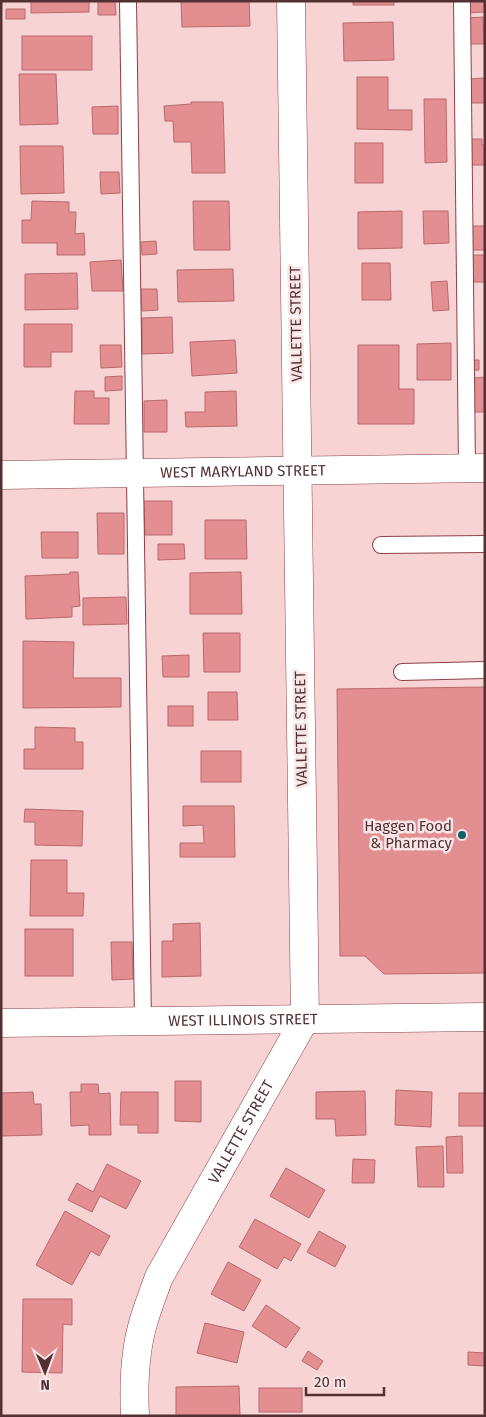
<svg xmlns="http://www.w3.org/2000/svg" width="486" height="1417" font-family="'Fira Sans',sans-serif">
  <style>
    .building { fill: #e38f92; stroke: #b9696c }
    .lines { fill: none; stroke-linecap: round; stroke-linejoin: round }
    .service-casing { stroke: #8c4146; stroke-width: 18 }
    .minor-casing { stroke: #8c4146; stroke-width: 29 }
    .secondary-casing { stroke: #8c4146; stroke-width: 29 }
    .service { stroke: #fff; stroke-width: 16 }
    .minor { stroke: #fff; stroke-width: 28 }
    .secondary { stroke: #fff; stroke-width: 28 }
    .poi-dot { fill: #116264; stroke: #f8e6e6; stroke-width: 2 }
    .labels { text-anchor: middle; stroke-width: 5; stroke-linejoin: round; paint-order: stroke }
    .street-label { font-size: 15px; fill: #533031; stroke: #f8e6e6 }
    .poi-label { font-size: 15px; fill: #533031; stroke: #f8e6e6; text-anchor: end }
  </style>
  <rect width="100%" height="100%" fill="#f8d3d3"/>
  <g class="building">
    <polygon points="31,1 89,1 89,12 31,13"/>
    <polygon points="98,1 115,1 116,15 98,15"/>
    <polygon points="181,1 249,1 250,26 182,27"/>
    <rect x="353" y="1" width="41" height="4"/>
    <polygon points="466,1 485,1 485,12 466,13"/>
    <rect x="6" y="9" width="19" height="10"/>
    <polygon points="483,17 484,44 467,44 467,18"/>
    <polygon points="393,22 394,60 344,61 343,23"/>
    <rect x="22" y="36" width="70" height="34"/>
    <polygon points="19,74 56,74 58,124 20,125"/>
    <polygon points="357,77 388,77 388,110 412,110 412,130 357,129"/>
    <polygon points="485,78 485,103 468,103 467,79"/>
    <polygon points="424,99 446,99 447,162 425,163"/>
    <polygon points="191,102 223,102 225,173 192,173 191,142 174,142 173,121 165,121 164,106 191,104"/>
    <polygon points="118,106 118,134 93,134 92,107"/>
    <polygon points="466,139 482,139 482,145 485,145 485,165 466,165"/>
    <rect x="355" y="143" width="28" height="40"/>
    <polygon points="20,146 63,146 64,193 21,194"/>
    <polygon points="100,172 119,172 120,193 101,194"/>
    <polygon points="32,201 69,202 69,212 76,212 75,234 84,233 85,255 57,255 57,243 22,243 22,220 31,220"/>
    <polygon points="193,201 229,201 230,250 194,250"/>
    <polygon points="402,211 402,248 358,249 358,212"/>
    <polygon points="423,211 448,211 449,243 424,244"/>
    <polygon points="468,226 485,226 485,250 469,250"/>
    <polygon points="156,241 157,254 142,255 141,242"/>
    <rect x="470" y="255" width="15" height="27"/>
    <polygon points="121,260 123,291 92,291 90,262"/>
    <polygon points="362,263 390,263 391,300 362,300"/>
    <polygon points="233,269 234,301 178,302 177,270"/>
    <polygon points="77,273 78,309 25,310 25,274"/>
    <polygon points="447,281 449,310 433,311 431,282"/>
    <polygon points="141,289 157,289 158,310 142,311"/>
    <polygon points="172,317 173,353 142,354 142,318"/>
    <polygon points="24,324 72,324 72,352 51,352 51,367 24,367"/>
    <polygon points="235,340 237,373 192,376 190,342"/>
    <polygon points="451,343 451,380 417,380 417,344"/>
    <polygon points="100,345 121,345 122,367 101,368"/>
    <polygon points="358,345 399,345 399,389 414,389 414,424 358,424"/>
    <polygon points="468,360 479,360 479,370 468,371"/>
    <polygon points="122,376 122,390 105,391 105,377"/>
    <polygon points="485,377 485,412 474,412 474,378"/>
    <polygon points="75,391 94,391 94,398 109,398 109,424 74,424"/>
    <polygon points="236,391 237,426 186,427 185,412 205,412 205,392"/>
    <polygon points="167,400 167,432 144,432 144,401"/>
    <polygon points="144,501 172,501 172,535 145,535"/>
    <polygon points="97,513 124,513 124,554 98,554"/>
    <polygon points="205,520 246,520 247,559 205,559"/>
    <polygon points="41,532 78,532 78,558 42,558"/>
    <polygon points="158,544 184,544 185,559 158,560"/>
    <polygon points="70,572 78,572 80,606 72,607 72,617 26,619 25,576 70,574"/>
    <polygon points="241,572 242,614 190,614 190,573"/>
    <polygon points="126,597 127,624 83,625 83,598"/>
    <polygon points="203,633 240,633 240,672 204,672"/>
    <polygon points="23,641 74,642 73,678 121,678 121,707 23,708"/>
    <polygon points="189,655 189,677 163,677 162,656"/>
    <polygon points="485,687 485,973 384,974 365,956 340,956 337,689"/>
    <polygon points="208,692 237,692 238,720 208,720"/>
    <rect x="168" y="706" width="25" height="20"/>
    <polygon points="35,727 75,728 75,742 83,742 83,769 24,769 24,749 35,749"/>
    <rect x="201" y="751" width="40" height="31"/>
    <polygon points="183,806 234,806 235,857 180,857 180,843 204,843 203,825 183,826"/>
    <polygon points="25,809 83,811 82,846 35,845 35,822 24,822"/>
    <polygon points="31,860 67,860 67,893 84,893 83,916 30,916"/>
    <polygon points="200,923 201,976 162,977 162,941 173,941 173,924"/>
    <rect x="25" y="929" width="48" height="47"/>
    <polygon points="111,942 132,942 133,979 112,980"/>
    <polygon points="175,1081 201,1081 201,1122 175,1121"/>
    <polygon points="81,1084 98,1084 99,1094 110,1093 111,1135 89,1135 89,1125 71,1126 70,1092 81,1092"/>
    <polygon points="396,1090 432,1092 431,1127 395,1125"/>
    <polygon points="365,1091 366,1135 336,1136 335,1119 316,1119 316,1092"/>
    <polygon points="33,1092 34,1104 41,1104 42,1135 1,1136 1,1093"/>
    <polygon points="121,1092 158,1092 158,1133 138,1133 138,1125 120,1125"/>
    <rect x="459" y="1093" width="26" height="33"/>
    <polygon points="462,1136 463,1173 447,1173 446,1137"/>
    <polygon points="443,1146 444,1187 418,1187 416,1147"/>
    <polygon points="353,1159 375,1160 374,1183 352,1183"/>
    <polygon points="107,1164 141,1181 126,1209 100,1196 92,1212 68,1200 77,1183 93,1192"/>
    <polygon points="286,1168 325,1190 309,1218 270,1196"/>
    <polygon points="65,1211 110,1236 99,1256 91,1251 72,1285 36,1265"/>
    <polygon points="255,1219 301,1244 291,1261 284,1257 277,1269 239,1247"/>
    <polygon points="319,1231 346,1246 335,1267 307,1252"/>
    <polygon points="228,1262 261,1280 244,1311 211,1294"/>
    <polygon points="23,1299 72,1299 72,1325 63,1324 62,1373 22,1372"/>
    <polygon points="266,1305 300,1328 286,1348 252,1326"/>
    <polygon points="205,1323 244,1332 237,1363 197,1353"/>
    <polygon points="308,1351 323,1361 317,1370 302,1361"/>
    <polygon points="468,1352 485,1353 485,1366 468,1365"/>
    <polygon points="239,1386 240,1416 176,1416 176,1387"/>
    <rect x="259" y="1388" width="43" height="24"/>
  </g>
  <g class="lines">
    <g class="service-casing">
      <g id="service">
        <polyline points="128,1 143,1021"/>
        <polyline points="462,1 467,469"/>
        <polyline points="381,545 485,544"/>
        <polyline points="402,672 485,670"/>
      </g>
    </g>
    <g class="minor-casing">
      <g id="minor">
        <path id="s1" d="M1 475 485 468"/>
        <path id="s2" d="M135 1416C134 1395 134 1374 137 1353 140 1326 150 1302 159 1277L305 1019 291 1"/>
      </g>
    </g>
    <g class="secondary-casing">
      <g id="secondary">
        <path id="s3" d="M1 1023 485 1017"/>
      </g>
    </g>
    <use href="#service" class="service"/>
    <use href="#minor" class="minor"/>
    <use href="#secondary" class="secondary"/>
  </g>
  <circle class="poi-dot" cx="462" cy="835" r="5"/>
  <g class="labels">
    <g class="street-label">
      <text transform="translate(296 324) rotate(-91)" y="5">VALLETTE STREET</text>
      <text dy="5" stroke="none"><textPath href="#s1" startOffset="242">WEST MARYLAND STREET</textPath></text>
      <text transform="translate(301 729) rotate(-91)" y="5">VALLETTE STREET</text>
      <text dy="5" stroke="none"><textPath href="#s3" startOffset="242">WEST ILLINOIS STREET</textPath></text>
      <text dy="5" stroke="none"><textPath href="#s2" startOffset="309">VALLETTE STREET</textPath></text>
    </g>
    <g class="poi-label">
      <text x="452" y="831">Haggen Food<tspan x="452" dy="17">&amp; Pharmacy</tspan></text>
    </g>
  </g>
  <rect width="486" height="1417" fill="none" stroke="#533031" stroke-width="5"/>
  <g transform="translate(45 1372) rotate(179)" stroke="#f8e6e6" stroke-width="4" paint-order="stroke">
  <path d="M0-4L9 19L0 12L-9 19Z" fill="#533031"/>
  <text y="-8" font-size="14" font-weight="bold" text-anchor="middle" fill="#533031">N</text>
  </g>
  <path d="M306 1387v8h78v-8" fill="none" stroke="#533031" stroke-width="2.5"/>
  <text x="314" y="1387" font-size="15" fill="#533031" stroke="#f8e6e6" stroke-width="4" paint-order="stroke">20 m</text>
</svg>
